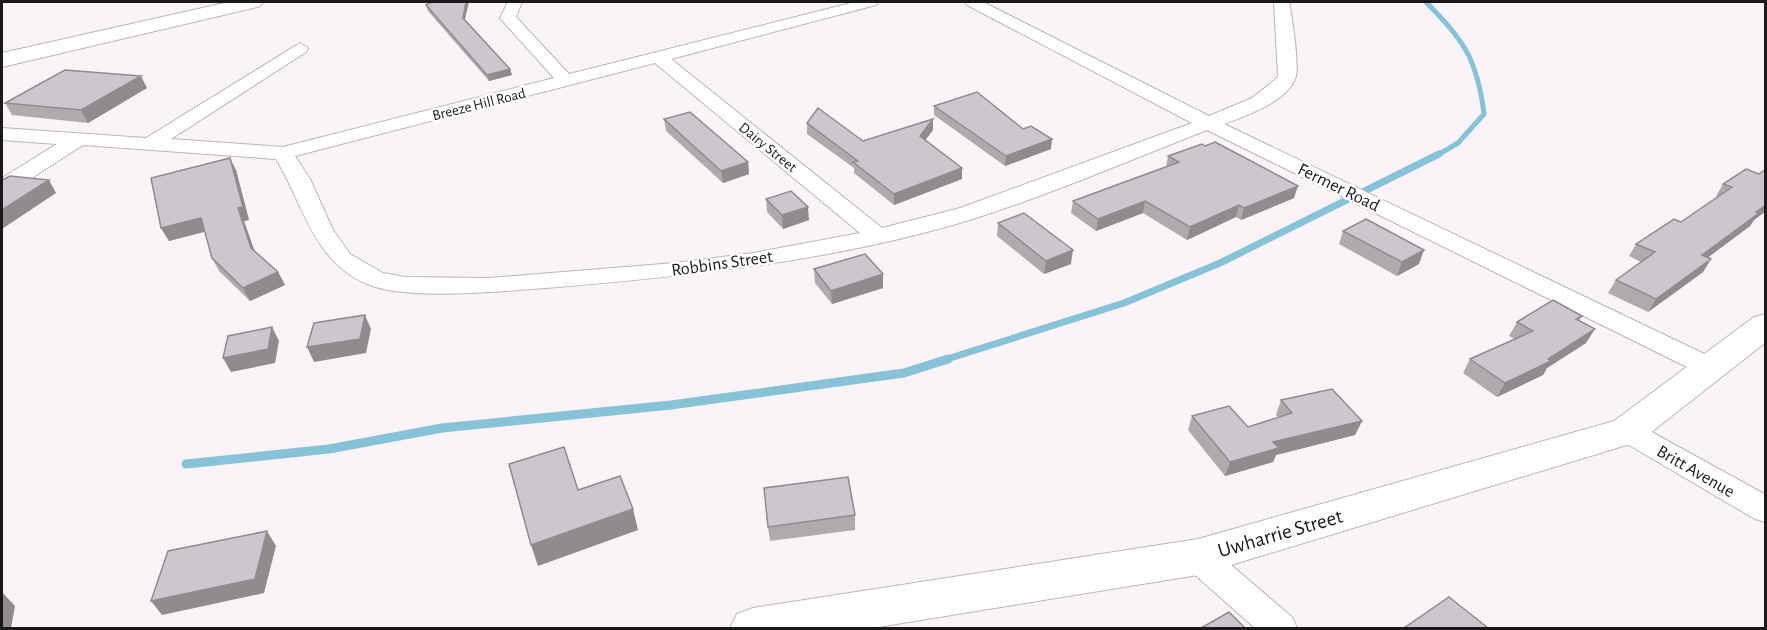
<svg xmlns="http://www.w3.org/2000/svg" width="1767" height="630" font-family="'Alegreya Sans',sans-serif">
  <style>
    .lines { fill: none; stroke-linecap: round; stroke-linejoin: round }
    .stream-far2 { stroke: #87c2d7; stroke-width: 5 }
    .stream-far1 { stroke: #87c2d7; stroke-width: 7 }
    .stream { stroke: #87c2d7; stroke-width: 9 }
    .minor-casing { stroke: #bcb5bb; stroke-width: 2 }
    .tertiary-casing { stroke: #bcb5bb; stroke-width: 2 }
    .motorway-casing { stroke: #bcb5bb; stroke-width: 2 }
    .minor { fill: #fff; fill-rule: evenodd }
    .tertiary { fill: #fff; fill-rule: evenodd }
    .motorway { fill: #fff; fill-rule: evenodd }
    .wall { fill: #b0aaaf }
    .shaded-wall { fill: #908b8f }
    .building { fill: #cdc6cc; stroke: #908b8f; stroke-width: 1.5 }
    .labels { text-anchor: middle; stroke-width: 5; stroke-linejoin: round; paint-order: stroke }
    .far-street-label { font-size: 15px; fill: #1b191b; stroke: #fff }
    .street-label { font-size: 18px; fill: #1b191b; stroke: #fff }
    .near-street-label { font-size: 21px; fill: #1b191b; stroke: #fff }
  </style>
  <rect width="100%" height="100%" fill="#faf4f9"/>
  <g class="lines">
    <path class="stream-far2" d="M1426 2C1464 41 1477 58 1484 114L1458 143 1436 156"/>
    <polyline class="stream-far1" points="944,360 1124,303 1220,263 1439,154"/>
    <polyline class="stream" points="186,464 329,449 442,428 671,405 904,373 948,359"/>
    <g class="minor-casing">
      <g id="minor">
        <path d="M508 2H522L516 17 569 74 855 2H878L876 5 671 59 882 228 960 208 1192 123 967 5 965 2H983L1209 116 1252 98 1276 79 1278 76 1274 2H1289C1292 16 1299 63 1296 76 1290 101 1245 116 1224 124L1719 361 1723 367 1719 373 1709 376 1699 373 1207 130C1130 160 1054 193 976 218 837 261 691 276 546 288 502 291 406 301 367 284 313 261 304 205 276 159L83 145 10 192 2 193V178L57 144 2 140V128L146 138 300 43 308 48 306 52 171 139 283 147 554 78 500 18ZM655 63 860 233 753 253 675 263 488 278 405 277 383 273 350 254 333 230 310 179 295 156Z"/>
        <polygon points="1627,420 1637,424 1766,495 1766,522 1755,519 1617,438 1612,431 1617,424"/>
        <polygon points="1198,543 1210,547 1292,617 1297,628 1255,628 1186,567 1181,557 1186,547"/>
      </g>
    </g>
    <g class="tertiary-casing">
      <polygon id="tertiary" points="1766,314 1766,342 1640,441 1198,575 872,628 730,628 737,614 753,608 1198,539 1614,421 1754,317"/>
    </g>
    <g class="motorway-casing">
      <polygon id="motorway" points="229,2 263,2 260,6 253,8 2,67 2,53"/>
    </g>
    <use href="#minor" class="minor"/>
    <use href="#tertiary" class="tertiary"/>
    <use href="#motorway" class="motorway"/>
  </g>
  <g class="wall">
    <polygon points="426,5 465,20 510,69 512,75 489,81 428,11"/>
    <polygon points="147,88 88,123 12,115 5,103"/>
    <polygon points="934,106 1023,129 1051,149 1005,166 934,115"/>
    <polygon points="664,119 748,162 749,174 723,183 666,131"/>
    <polygon points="807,123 863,141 933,130 925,140 962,179 894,205 854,173 854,168 807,134"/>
    <polygon points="1168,156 1294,198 1241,220 1236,217 1187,240 1143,213 1096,231 1071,213 1073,201 1166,167"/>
    <polygon points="1766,169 1766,211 1754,220 1750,226 1708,257 1711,259 1703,272 1648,312 1608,293 1616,280 1641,262 1629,256 1636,244 1681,222 1718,197 1716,196 1723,184 1759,174"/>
    <polygon points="236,170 249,220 244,221 254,250 278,272 285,285 250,301 219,271 212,258 205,231 169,241 161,228"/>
    <polygon points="766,199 809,220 783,229 767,212"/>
    <polygon points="998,223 1071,264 1044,274 997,236"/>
    <polygon points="1343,231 1419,264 1397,276 1339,244"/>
    <polygon points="814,269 883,288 832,304 815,283"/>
    <polygon points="1582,316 1579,321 1586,343 1547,368 1543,375 1497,397 1463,373 1470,359 1515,339 1509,336 1517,322"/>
    <polygon points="1281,400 1362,421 1355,435 1276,455 1273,462 1225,476 1188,430 1192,416 1248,427 1279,418 1276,415"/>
    <polygon points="855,515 855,530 770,541 768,527"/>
  </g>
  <g class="shaded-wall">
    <polygon points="466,2 469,2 464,23 463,18"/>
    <polygon points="510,69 512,75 489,81 487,75"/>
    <polygon points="141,76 147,88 88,123 81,110"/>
    <polygon points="933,119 933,130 920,147 920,136"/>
    <polygon points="1052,139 1051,149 1005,166 1006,156"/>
    <polygon points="230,158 236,170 249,220 244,221 258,261 251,248 238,208"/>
    <polygon points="748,162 749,174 723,183 721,171"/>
    <polygon points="962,168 962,179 894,205 894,194"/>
    <polygon points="49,180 56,193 2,229 2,210"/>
    <polygon points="1298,186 1294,198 1241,220 1244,208"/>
    <polygon points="1145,201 1143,213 1096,231 1098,219"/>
    <polygon points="1239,205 1236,217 1187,240 1190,227"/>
    <polygon points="1766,205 1766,211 1754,220 1750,226 1694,268 1702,255"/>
    <polygon points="808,207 809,220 783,229 782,215"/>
    <polygon points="201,218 208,231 169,241 161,228"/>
    <polygon points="1073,250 1071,264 1044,274 1046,261"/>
    <polygon points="1424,250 1419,264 1397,276 1402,262"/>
    <polygon points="1711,259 1703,272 1648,312 1656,299"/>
    <polygon points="278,272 285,285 250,301 243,288"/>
    <polygon points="883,274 883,288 832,304 831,291"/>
    <polygon points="365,315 371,329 366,353 314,362 307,347"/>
    <polygon points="272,327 279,341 275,363 231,372 223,358"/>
    <polygon points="1595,329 1586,343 1547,368 1543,375 1497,397 1505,383 1548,359"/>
    <polygon points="1362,421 1355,435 1276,455 1273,462 1225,476 1230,462 1273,442"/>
    <polygon points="633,509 638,530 538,566 531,545"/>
    <polygon points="267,531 276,546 264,593 162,615 151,601"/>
    <polygon points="2,592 15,606 11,628 2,628"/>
  </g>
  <g class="building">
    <polygon points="431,2 466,2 463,18 510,69 487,75 426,5"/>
    <polygon points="65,70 141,76 81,110 5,103"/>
    <polygon points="977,92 1023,129 1031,126 1052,139 1006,156 934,106"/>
    <polygon points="818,108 863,141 933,119 920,136 962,168 894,194 853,162 858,161 807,123"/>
    <polygon points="690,112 748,162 721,171 664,119"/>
    <polygon points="1215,142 1298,186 1244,208 1239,205 1190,227 1145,201 1098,219 1073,201 1179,162 1168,156 1202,144 1205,146"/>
    <polygon points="230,158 243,207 238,208 251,248 278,272 243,288 212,258 201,218 161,228 151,178"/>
    <polygon points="1746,169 1759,174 1766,169 1766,205 1756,212 1759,213 1702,255 1711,259 1656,299 1616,280 1655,252 1636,244 1674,219 1681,222 1732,187 1723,184"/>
    <polygon points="10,176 49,180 2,210 2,180"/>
    <polygon points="791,191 808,207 782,215 766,199"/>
    <polygon points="1024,213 1073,250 1046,261 998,223"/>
    <polygon points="1366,219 1424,250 1402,262 1343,231"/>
    <polygon points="865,254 883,274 831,291 814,269"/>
    <polygon points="1553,300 1582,316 1576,319 1595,329 1548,359 1551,361 1505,383 1470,359 1533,331 1517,322"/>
    <polygon points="365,315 360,339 307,347 314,323"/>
    <polygon points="272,327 268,349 223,358 228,336"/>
    <polygon points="1332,389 1362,421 1273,442 1279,448 1230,462 1192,416 1229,406 1248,427 1292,413 1281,400"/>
    <polygon points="564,447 578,490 620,476 633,509 531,545 509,464"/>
    <polygon points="848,477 855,515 768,527 764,488"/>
    <polygon points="267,531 255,579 151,601 168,551"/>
    <polygon points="1449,597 1488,628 1404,628"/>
    <polygon points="1229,612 1245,628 1201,628"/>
  </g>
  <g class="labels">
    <g class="far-street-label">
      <text transform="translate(479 104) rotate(-14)" y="5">Breeze Hill Road</text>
      <text transform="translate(768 147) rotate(39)" y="5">Dairy Street</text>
    </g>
    <g class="street-label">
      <text transform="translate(1339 187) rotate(26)" y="6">Fermer Road</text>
      <text transform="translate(722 263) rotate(-8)" y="6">Robbins Street</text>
      <text transform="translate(1696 471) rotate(30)" y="6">Britt Avenue</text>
    </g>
    <g class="near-street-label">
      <text transform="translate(1280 533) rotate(-16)" y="7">Uwharrie Street</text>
    </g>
  </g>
  <rect width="1767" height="630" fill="none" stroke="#1b191b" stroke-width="6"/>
</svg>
